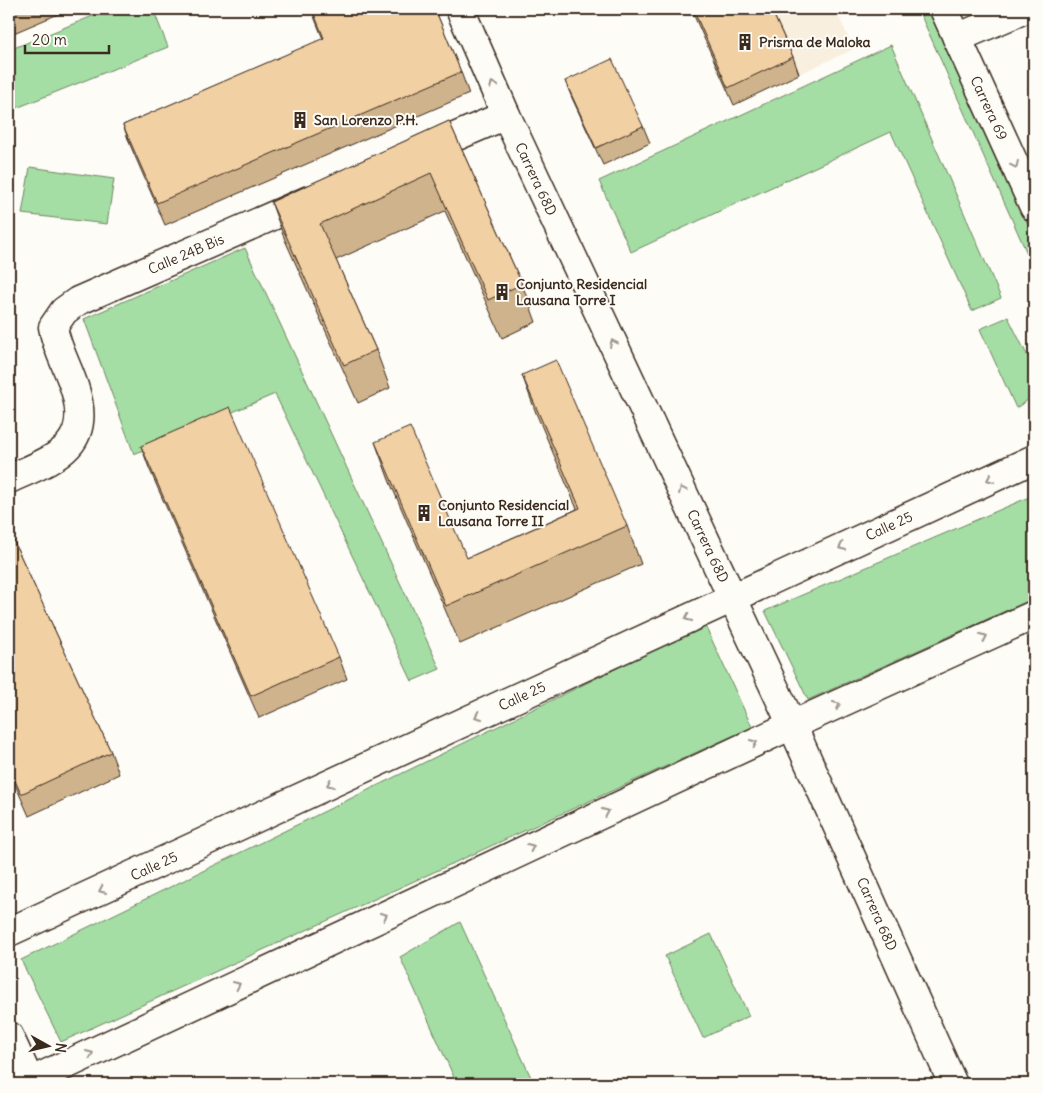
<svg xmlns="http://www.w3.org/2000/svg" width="1043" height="1093" font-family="Delius,sans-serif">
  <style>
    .built { fill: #f9efde }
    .green { fill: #a4dea4; stroke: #708461 }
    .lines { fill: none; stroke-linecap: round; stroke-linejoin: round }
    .street-casing { stroke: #3b2a1e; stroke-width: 31 }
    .secondary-casing { stroke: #3b2a1e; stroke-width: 31 }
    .street { stroke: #fdfcf7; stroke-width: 28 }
    .secondary { stroke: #fdfcf7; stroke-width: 28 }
    .wall { fill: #cfb38c; stroke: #3b2a1e }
    .building { fill: #f1d0a3; stroke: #3b2a1e }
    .oneway { stroke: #9c938a }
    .labels { text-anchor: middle; stroke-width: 4; stroke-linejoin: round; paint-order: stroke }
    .poi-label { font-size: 14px; font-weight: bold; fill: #3b2a1e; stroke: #fdfcf7; text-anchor: start }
    .street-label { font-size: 14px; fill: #3b2a1e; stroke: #fdfcf7 }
  </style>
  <rect width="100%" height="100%" fill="#fdfcf7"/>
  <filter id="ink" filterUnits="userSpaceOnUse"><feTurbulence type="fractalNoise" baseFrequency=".02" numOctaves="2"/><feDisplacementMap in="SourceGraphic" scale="10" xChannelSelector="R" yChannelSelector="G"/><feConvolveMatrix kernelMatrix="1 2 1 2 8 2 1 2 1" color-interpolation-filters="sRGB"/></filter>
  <g filter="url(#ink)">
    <polygon class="built" points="769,9 835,9 854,49 799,74"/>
    <g class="green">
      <polygon points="110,9 153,9 168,47 9,111 9,50"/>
      <polygon points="918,9 931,9 1034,237 1034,269"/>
      <polygon points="891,45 1001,298 972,311 891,132 631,252 599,181"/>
      <polygon points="30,167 114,179 107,224 22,214"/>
      <polygon points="245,248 440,669 412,681 275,394 134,454 84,319"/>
      <polygon points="1008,317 1031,363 1034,363 1034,396 1016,408 980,329"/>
      <polygon points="1034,495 1034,598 808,700 765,611"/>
      <polygon points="705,625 752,727 61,1042 21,960"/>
      <polygon points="460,922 534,1084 457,1084 400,957"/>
      <polygon points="711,934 749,1016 703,1038 665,956"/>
    </g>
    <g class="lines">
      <g class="street-casing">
        <g id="street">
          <polyline points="460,9 506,115 792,725 953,1084"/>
          <polyline points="944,9 1034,207"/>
          <polyline points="957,38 1025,9"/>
          <polyline points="422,151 506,115"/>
          <path d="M9 479C50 460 92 449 76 393 70 370 57 351 53 327L64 311 78 301 309 200"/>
          <polyline points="9,1036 31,1084"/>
        </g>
      </g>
      <g class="secondary-casing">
        <g id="secondary">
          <polyline points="9,932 1034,459"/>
          <polyline points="25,1084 792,725 1034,615"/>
        </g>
      </g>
      <use href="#street" class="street"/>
      <use href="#secondary" class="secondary"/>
    </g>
    <g class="wall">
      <polygon points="9,9 70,9 9,35"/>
      <polygon points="311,9 435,9 461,72 469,94 165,225 131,147 123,125 323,39"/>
      <polygon points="691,9 771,9 793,57 799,74 734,105"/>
      <polygon points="565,81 643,126 650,143 603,165 572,98"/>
      <polygon points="449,121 522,284 536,322 502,338 445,211 336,260 376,350 390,388 358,403 285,240 271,202"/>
      <polygon points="522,375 627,526 641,564 460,644 389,480 375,442 467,558 577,509 536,413"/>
      <polygon points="141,446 339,657 347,679 259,718 149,468"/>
      <polygon points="9,531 111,752 119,774 29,816 9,771"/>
    </g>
    <g class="building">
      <polygon points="312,9 435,9 461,72 157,203 123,125 324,38"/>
      <polygon points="693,9 771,9 793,57 728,88"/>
      <polygon points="612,59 643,126 596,148 565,81"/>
      <polygon points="449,121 522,284 488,300 431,173 320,224 376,350 344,365 271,202"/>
      <polygon points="556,360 627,526 446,606 375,442 410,427 467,558 580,508 522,375"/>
      <polygon points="230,407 339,657 251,696 141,446"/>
      <polygon points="9,531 111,752 21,794 9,767"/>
    </g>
    <defs><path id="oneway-chevron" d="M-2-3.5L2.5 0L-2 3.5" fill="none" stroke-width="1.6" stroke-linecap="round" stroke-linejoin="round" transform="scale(1.25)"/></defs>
    <g class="oneway">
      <use href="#oneway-chevron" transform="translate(493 85) rotate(-113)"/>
      <use href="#oneway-chevron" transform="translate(1015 165) rotate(65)"/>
      <use href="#oneway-chevron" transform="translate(613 343) rotate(-115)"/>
      <use href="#oneway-chevron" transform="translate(990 479) rotate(155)"/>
      <use href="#oneway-chevron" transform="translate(682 490) rotate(-115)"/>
      <use href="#oneway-chevron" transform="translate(842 547) rotate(155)"/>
      <use href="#oneway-chevron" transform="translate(688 618) rotate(155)"/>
      <use href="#oneway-chevron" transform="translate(984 637) rotate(-25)"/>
      <use href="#oneway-chevron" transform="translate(837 705) rotate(-25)"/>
      <use href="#oneway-chevron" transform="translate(478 716) rotate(155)"/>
      <use href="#oneway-chevron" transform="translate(754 743) rotate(-25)"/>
      <use href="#oneway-chevron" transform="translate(330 784) rotate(155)"/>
      <use href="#oneway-chevron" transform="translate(606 812) rotate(-25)"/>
      <use href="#oneway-chevron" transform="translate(531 847) rotate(-25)"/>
      <use href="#oneway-chevron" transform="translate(102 890) rotate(155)"/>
      <use href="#oneway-chevron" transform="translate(384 916) rotate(-25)"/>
      <use href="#oneway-chevron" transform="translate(237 985) rotate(-25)"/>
      <use href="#oneway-chevron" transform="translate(90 1054) rotate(-25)"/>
    </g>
  </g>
  <defs>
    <g id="building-bare" transform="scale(1.35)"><path d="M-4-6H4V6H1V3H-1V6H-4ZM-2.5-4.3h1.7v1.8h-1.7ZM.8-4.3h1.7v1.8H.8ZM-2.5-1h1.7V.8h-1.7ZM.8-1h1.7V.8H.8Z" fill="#3b2a1e" stroke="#fdfcf7" stroke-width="2.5" paint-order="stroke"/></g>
  </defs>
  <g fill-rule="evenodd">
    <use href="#building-bare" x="745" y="42"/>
    <use href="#building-bare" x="300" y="120"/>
    <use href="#building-bare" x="502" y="292"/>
    <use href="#building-bare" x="424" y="513"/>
  </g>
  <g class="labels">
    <g class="poi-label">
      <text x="759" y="47">Prisma de Maloka</text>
      <text x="314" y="125">San Lorenzo P.H.</text>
      <text x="516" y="289">Conjunto Residencial<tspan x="516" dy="16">Lausana Torre I</tspan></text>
      <text x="438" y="510">Conjunto Residencial<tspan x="438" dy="16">Lausana Torre II</tspan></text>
    </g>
    <g class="street-label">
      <text transform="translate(989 108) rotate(65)" y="5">Carrera 69</text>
      <text transform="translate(536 179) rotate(65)" y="5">Carrera 68D</text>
      <text transform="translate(186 254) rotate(-23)" y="5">Calle 24B Bis</text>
      <text transform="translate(889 526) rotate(-25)" y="5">Calle 25</text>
      <text transform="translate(708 546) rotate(65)" y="5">Carrera 68D</text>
      <text transform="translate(522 696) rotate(-25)" y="5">Calle 25</text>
      <text transform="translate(154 866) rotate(-25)" y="5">Calle 25</text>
      <text transform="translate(877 914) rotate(66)" y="5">Carrera 68D</text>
    </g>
  </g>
  <rect width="1043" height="1093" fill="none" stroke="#fdfcf7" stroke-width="30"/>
  <rect x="15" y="15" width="1013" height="1063" fill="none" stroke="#3b2a1e" stroke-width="2" filter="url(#ink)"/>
  <g transform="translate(48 1046) rotate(98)" stroke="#fdfcf7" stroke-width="4" paint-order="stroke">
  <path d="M0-4L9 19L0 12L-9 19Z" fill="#3b2a1e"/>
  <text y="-8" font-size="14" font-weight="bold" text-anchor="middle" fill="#3b2a1e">N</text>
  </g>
  <path d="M25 45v8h84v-8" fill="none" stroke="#3b2a1e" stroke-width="2.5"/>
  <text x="32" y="45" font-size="15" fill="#3b2a1e" stroke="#fdfcf7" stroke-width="4" paint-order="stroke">20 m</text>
</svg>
